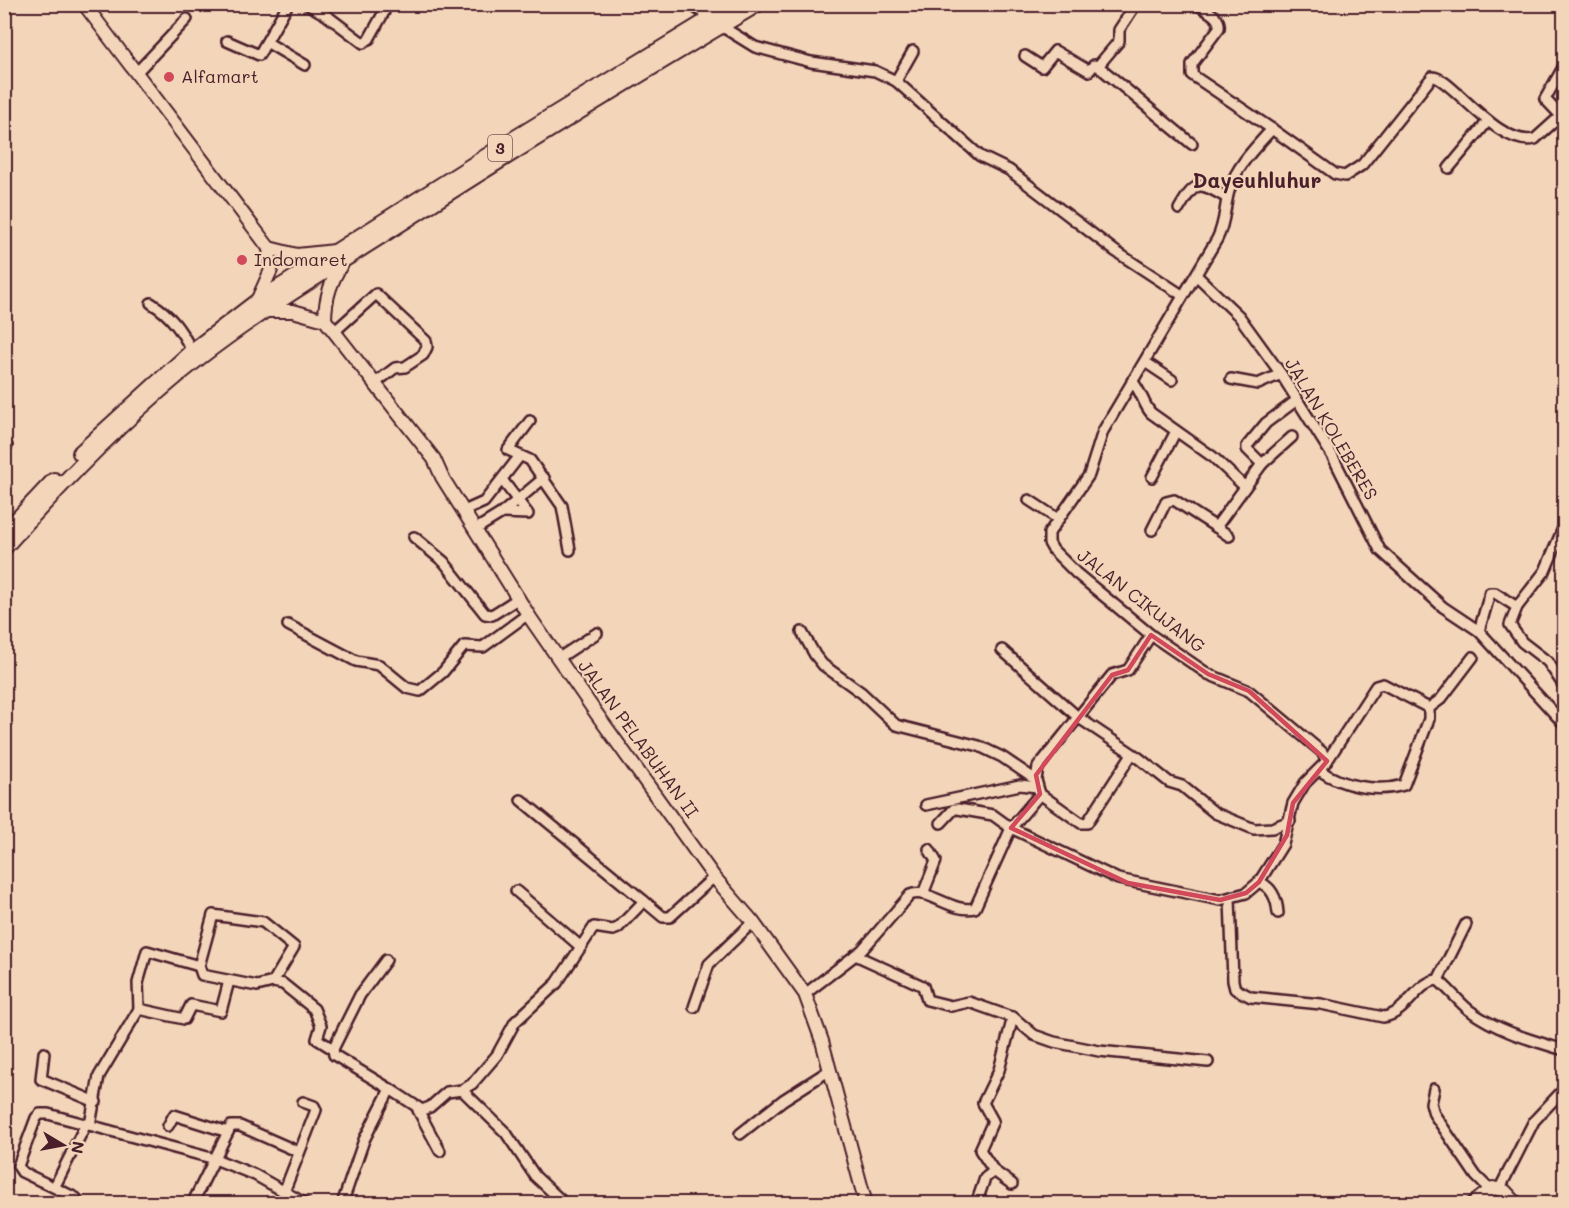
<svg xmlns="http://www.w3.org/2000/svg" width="1569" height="1208" font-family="Mali,sans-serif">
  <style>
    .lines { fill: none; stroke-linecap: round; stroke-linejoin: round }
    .street-casing { stroke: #4a1f2b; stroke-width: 14 }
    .secondary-casing { stroke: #4a1f2b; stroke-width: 16 }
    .primary-casing { stroke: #4a1f2b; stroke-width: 18 }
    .street { stroke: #f3d6ba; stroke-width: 9 }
    .secondary { stroke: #f3d6ba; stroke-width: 12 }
    .primary { stroke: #f3d6ba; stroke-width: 14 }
    .marked { fill: none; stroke: #d1495b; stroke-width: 4.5; stroke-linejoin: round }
    .poi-dot { fill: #d1495b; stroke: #f3d6ba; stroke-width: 2 }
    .labels { text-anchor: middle; stroke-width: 4.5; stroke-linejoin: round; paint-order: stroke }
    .shield { fill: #f3d6ba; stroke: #7d5656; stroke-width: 1.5 }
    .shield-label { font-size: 16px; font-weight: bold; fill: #4a1f2b }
    .poi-label { font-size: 18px; fill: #4a1f2b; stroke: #f3d6ba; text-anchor: start }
    .street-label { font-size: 18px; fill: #4a1f2b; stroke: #f3d6ba }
    .quarter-label { font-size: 21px; font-weight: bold; fill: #4a1f2b; stroke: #f3d6ba }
  </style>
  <rect width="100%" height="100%" fill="#f3d6ba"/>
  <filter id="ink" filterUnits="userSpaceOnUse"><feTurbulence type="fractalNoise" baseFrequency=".0167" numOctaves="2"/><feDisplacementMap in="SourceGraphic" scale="12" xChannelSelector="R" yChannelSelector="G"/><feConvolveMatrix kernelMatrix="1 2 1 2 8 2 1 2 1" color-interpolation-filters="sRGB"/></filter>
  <g filter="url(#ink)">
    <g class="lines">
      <g class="street-casing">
        <g id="street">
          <polyline points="307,4 326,15 363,43 369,39 384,12"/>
          <polyline points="691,4 710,18"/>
          <path d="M1197 4C1206 11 1221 16 1219 28L1192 64V75L1272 129"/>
          <polyline points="721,26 755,47 811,62 875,71 896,81 980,156 1009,170 1115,251 1182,295"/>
          <polyline points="227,41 259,55 288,4"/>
          <polyline points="268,43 305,65"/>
          <polyline points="1025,56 1042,67 1055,51 1089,71 1094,65 1098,66 1192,144"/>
          <polyline points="1098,66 1119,41 1119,30 1136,4"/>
          <polyline points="136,73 187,19"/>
          <polyline points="896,81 913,51"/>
          <polyline points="1562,117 1545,99 1564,66"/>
          <polyline points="1449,168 1488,121"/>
          <path d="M1179 209C1196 180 1198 181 1227 198"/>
          <polyline points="1196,275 1239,316 1281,374 1333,457 1380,550 1443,607 1479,631 1564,724"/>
          <path d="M151 303C171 315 181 330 192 351"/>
          <polyline points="334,332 376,294 426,341 427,347 423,355 405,367 395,368 374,384"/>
          <polyline points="1145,362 1172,380"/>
          <polyline points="1231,379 1258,384 1281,374"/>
          <path d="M1132 381C1142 392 1143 404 1151 413L1213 457 1245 487"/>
          <polyline points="530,421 508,450 530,460 562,506 570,550"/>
          <polyline points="4,444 7,446"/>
          <polyline points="1262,464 1292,437"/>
          <polyline points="1152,477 1176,431"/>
          <polyline points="1029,500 1058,519"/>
          <polyline points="464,511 484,502 519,457"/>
          <polyline points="502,513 528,514 503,481"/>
          <polyline points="1564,526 1545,571 1517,607 1510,625 1522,642 1548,662 1564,686"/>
          <polyline points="476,529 502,513 544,478"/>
          <polyline points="1152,530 1166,502 1174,500 1216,527"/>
          <polyline points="1229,536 1216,527 1262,464 1247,449 1247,446 1266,423 1297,400"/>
          <polyline points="414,537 444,562 485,614 492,615 519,598"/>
          <polyline points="288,625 356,661 379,665 407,688 420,691 443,672 464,646 483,647 528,614"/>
          <polyline points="1479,631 1490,593 1495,593 1517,607"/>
          <polyline points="802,632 815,655 823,665 862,693 896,725 979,746 1002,757 1036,780"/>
          <polyline points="1002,650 1079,718 1139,758 1169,782 1182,786 1215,813 1254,829 1272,828 1290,821"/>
          <polyline points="559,658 597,633"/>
          <polyline points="1327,761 1376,686 1383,684 1429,708 1441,699 1473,657"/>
          <path d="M1319 770C1342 786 1376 793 1404 785L1429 719V708"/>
          <polyline points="1040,794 1081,823 1087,823 1132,754"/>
          <polyline points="521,800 644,901"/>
          <polyline points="926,805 1020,785 1037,787"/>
          <polyline points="941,823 954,809 958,809 993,815 1011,828 1040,794 1036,780 1038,767 1112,675 1128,670 1151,635"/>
          <path d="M1259 882C1272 887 1277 900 1278 913"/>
          <polyline points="516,891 581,947"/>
          <polyline points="923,894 936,861 929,849"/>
          <path d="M1230 899 1233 981 1235 989 1251 997 1321 1004 1383 1017C1407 1014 1417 981 1438 980L1466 924"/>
          <polyline points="855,955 923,986 927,1000 951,1006 969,1002 1014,1018 1034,1035 1054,1042 1099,1051 1208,1062"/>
          <path d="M1438 980C1449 989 1458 1001 1469 1010 1497 1031 1531 1040 1564 1050"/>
          <polyline points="273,982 294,947 263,922 213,915 199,966 202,975 257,986 273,982 283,984 314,1009 321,1026 317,1039 333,1049 334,1055 390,1089"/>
          <path d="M805 994 862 950 910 895C928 887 952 914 975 908L1011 828 1118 879 1220 900 1246 893 1259 882 1283 844 1293 803 1305 783 1327 761 1322 752 1249 691 1208 674 1151 635 1076 573 1053 550 1049 543V533L1089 475 1103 431 1217 239C1226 222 1224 205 1230 188 1237 165 1256 147 1272 129L1335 174 1345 176 1362 165 1432 77C1450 75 1497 148 1535 139L1555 121 1564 117"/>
          <polyline points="694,1007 709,964 753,922"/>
          <polyline points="139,1009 184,1019 191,1005 221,1011 229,981"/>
          <polyline points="333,1049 360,995 386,960"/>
          <polyline points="44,1053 41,1079 96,1102"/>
          <polyline points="1434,1089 1431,1103 1434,1114 1476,1176 1489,1189"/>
          <polyline points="462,1090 506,1133 535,1176 565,1204"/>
          <polyline points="418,1110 440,1151"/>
          <polyline points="90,1125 99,1076 139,1009 138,983 147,951 199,966"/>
          <polyline points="168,1126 174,1115 228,1132"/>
          <polyline points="740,1134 783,1100 830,1070"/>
          <polyline points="1012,1184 994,1171 980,1150 993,1121 983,1103 999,1070 1013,1017"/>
          <polyline points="55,1186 86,1124"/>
          <polyline points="1500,1188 1534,1121 1564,1089"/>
          <polyline points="284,1192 316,1110 314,1106 303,1102"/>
          <polyline points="78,1204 76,1198 22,1172 18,1166 36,1118 40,1114 48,1114 215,1159 255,1175 306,1204"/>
          <polyline points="192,1204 231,1126 240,1126 299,1152"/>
          <polyline points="342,1204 364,1140 390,1089 422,1110 430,1107 447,1092 462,1090 472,1084 497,1055 515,1022 557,983 594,927 613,930 618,928 644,901 663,917 670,917 714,877"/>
          <polyline points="976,1204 985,1178 994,1171"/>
        </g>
      </g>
      <g class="secondary-casing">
        <g id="secondary">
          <polyline points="84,4 269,248 271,270 257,301"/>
          <polyline points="269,248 297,255 335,251"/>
          <polyline points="264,311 293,311 325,320"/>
          <polyline points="325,320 434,459 442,477 531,619 596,713 714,877 753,922 805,994 822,1041 866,1204"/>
          <path d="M325 320C325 296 332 279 344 260"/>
          <polyline points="1472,1204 1493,1188 1505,1191 1517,1204"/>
        </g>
      </g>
      <g class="primary-casing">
        <g id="primary">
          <polyline points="80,453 192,351 256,302 515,138 734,4"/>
          <polyline points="4,533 54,480"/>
          <path d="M4 548C64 480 128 414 199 358 270 303 347 259 422 210 533 139 645 71 758 4"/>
        </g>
      </g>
      <use href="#street" class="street"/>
      <use href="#secondary" class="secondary"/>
      <use href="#primary" class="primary"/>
    </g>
  </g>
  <path class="marked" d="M1151 635 1208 674 1249 691 1327 761 1293 803 1287 835 1259 882 1246 893 1220 900 1128 883 1011 828 1040 794 1036 775 1112 675 1128 670Z"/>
  <g class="poi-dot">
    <circle cx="169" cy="77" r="6"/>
    <circle cx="242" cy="260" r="6"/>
  </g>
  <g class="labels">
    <rect class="shield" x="488" y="135" width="24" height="26" rx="4.5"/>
    <g class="shield-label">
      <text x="500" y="154">3</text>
    </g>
    <g class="poi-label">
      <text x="181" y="83">Alfamart</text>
      <text x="254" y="266">Indomaret</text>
    </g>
    <g class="street-label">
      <text transform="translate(1331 429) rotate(59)" y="6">JALAN KOLEBERES</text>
      <text transform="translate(1141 601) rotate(38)" y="6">JALAN CIKUJANG</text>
      <text transform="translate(638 739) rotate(54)" y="6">JALAN PELABUHAN II</text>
    </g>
    <g class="quarter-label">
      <text x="1257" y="188">Dayeuhluhur</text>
    </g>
  </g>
  <rect width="1569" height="1208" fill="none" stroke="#f3d6ba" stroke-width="24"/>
  <rect x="12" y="12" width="1545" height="1184" fill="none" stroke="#4a1f2b" stroke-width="2" filter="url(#ink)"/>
  <g transform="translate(63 1145) rotate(100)" stroke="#f3d6ba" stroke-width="4.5" paint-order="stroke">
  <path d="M0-4.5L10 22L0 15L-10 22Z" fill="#4a1f2b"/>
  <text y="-9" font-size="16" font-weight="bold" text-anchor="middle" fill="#4a1f2b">N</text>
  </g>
</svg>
